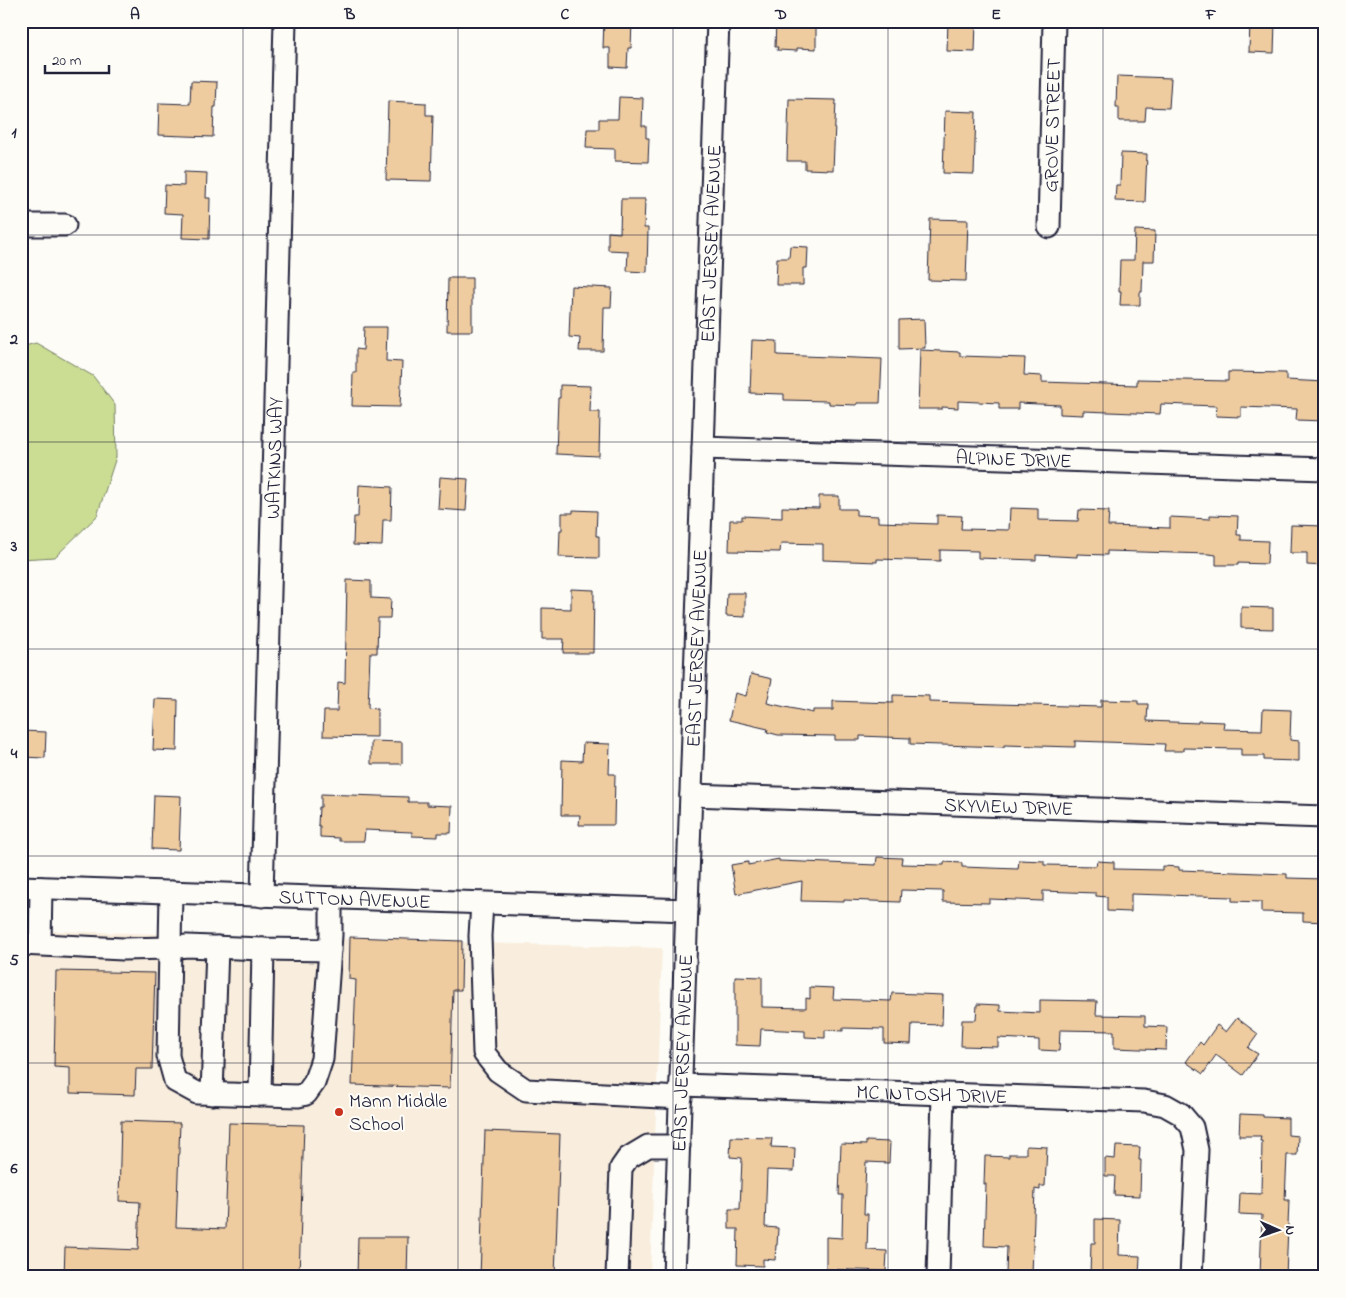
<svg xmlns="http://www.w3.org/2000/svg" width="1346" height="1298" font-family="'Indie Flower',sans-serif">
  <style>
    .built { fill: #f9eedd }
    .green { fill: #cadd92; stroke: #768066 }
    .building { fill: #efcca0; stroke: #22223b }
    .lines { fill: none; stroke-linecap: round; stroke-linejoin: round }
    .minor-casing { stroke: #22223b; stroke-width: 25 }
    .minor { stroke: #fdfcf7; stroke-width: 21 }
    .grid { fill: none; stroke: #22223b; stroke-width: 1; stroke-opacity: 0.55 }
    .poi-dot { fill: #c8321e; stroke: #fdfcf7; stroke-width: 2 }
    .labels { text-anchor: middle; stroke-width: 4; stroke-linejoin: round; paint-order: stroke }
    .street-label { font-size: 20px; fill: #22223b; stroke: #fdfcf7 }
    .poi-label { font-size: 20px; fill: #22223b; stroke: #fdfcf7; text-anchor: start }
    .neatline { fill: none; stroke: #22223b; stroke-width: 2 }
    .grid-label { font-size: 16px; text-anchor: middle; font-weight: bold; fill: #22223b }
  </style>
  <rect width="100%" height="100%" fill="#fdfcf7"/>
  <filter id="ink" filterUnits="userSpaceOnUse"><feTurbulence type="fractalNoise" baseFrequency=".02" numOctaves="2"/><feDisplacementMap in="SourceGraphic" scale="10" xChannelSelector="R" yChannelSelector="G"/><feConvolveMatrix kernelMatrix="1 2 1 2 8 2 1 2 1" color-interpolation-filters="sRGB"/></filter>
  <g filter="url(#ink)">
    <polygon class="built" points="21,930 662,948 650,1277 21,1277"/>
    <polygon class="green" points="36,343 93,376 115,405 116,457 97,516 55,557 21,559 21,347"/>
    <g class="building">
      <polygon points="604,21 632,21 631,48 628,48 627,68 610,67 610,48 603,48"/>
      <polygon points="776,21 816,21 816,49 797,48 797,51 777,50 778,47 775,47"/>
      <polygon points="948,21 976,21 975,52 947,51"/>
      <polygon points="1250,21 1275,21 1274,53 1249,52"/>
      <polygon points="1117,76 1171,78 1169,108 1146,107 1145,121 1119,121 1119,107 1116,107"/>
      <polygon points="191,81 217,82 216,107 214,107 213,137 158,135 159,103 190,104"/>
      <polygon points="619,97 643,98 642,126 646,126 646,138 649,138 648,162 615,161 615,149 586,148 587,129 599,129 599,119 618,119"/>
      <polygon points="789,99 836,100 833,170 805,169 805,161 787,161"/>
      <polygon points="388,101 426,103 426,115 433,115 431,181 386,180"/>
      <polygon points="945,111 976,112 974,174 943,173"/>
      <polygon points="1121,153 1147,154 1145,202 1115,201 1116,185 1120,185"/>
      <polygon points="184,172 207,173 206,198 210,198 209,239 182,238 183,214 164,213 165,185 184,186"/>
      <polygon points="621,199 645,199 644,228 648,228 647,272 627,271 628,251 608,250 608,232 620,233"/>
      <polygon points="930,219 968,220 966,281 928,280"/>
      <polygon points="1135,230 1155,231 1154,261 1143,261 1142,292 1140,292 1140,305 1120,305 1121,291 1119,291 1120,260 1134,260"/>
      <polygon points="790,246 808,247 807,268 803,268 803,285 776,285 777,258 789,258"/>
      <polygon points="448,278 472,278 472,331 447,331"/>
      <polygon points="571,286 612,288 611,307 604,307 603,351 579,351 580,338 569,337"/>
      <polygon points="924,319 925,348 899,349 899,320"/>
      <polygon points="364,327 387,327 386,361 402,362 400,407 352,406 353,373 356,373 356,349 363,350"/>
      <polygon points="752,340 777,341 777,355 882,359 880,403 857,403 857,405 829,404 829,401 784,400 784,394 750,393"/>
      <polygon points="920,350 960,352 960,356 1025,358 1024,375 1042,376 1042,382 1137,385 1137,379 1228,381 1228,372 1286,373 1286,380 1325,382 1325,421 1296,420 1297,409 1241,407 1241,417 1216,416 1217,406 1161,404 1160,414 1083,411 1083,415 1060,414 1060,405 1018,403 1018,409 999,409 999,403 958,401 958,408 942,407 942,409 918,409"/>
      <polygon points="560,385 591,386 590,412 600,412 599,456 556,454 558,398 560,398"/>
      <polygon points="440,477 468,479 466,511 438,509"/>
      <polygon points="359,485 392,487 391,520 383,520 382,546 353,545 354,517 358,517"/>
      <polygon points="819,496 839,496 839,509 856,509 856,515 878,516 878,522 937,524 937,515 962,516 961,529 1009,530 1010,508 1038,509 1038,520 1078,521 1079,510 1109,511 1108,526 1170,528 1170,517 1210,519 1210,515 1238,516 1237,535 1241,535 1241,540 1268,541 1267,564 1238,563 1238,565 1216,565 1216,555 1209,554 1107,551 1107,555 1077,554 1077,557 1036,555 1036,560 978,558 978,551 940,550 940,561 877,559 877,562 823,560 823,544 781,543 780,552 729,551 730,520 742,520 742,516 782,518 782,507 819,508"/>
      <polygon points="573,510 597,511 596,536 599,536 599,558 559,557 560,530 562,530 562,513 573,513"/>
      <polygon points="1291,525 1325,526 1325,566 1307,565 1307,553 1290,553"/>
      <polygon points="347,580 371,581 371,598 391,599 390,618 378,618 377,653 370,653 368,708 377,709 377,737 323,736 324,711 337,711 338,682 345,683"/>
      <polygon points="571,589 594,590 593,653 563,653 564,639 542,639 542,608 571,609"/>
      <polygon points="727,593 745,593 745,617 726,616"/>
      <polygon points="1241,607 1273,608 1273,629 1241,628"/>
      <polygon points="751,674 772,679 767,703 813,713 813,710 833,710 833,701 893,703 893,695 929,696 929,702 1101,707 1101,700 1138,701 1138,704 1148,704 1147,721 1198,723 1198,721 1224,722 1223,729 1262,730 1263,709 1291,710 1290,740 1299,741 1299,761 1264,760 1264,756 1241,756 1241,749 1183,748 1183,751 1164,751 1165,744 1075,741 1075,747 1004,745 1004,747 910,744 910,738 860,736 860,740 835,740 835,736 778,735 767,732 768,729 729,720 735,693 746,696"/>
      <polygon points="155,699 178,700 177,751 153,750"/>
      <polygon points="21,731 46,732 45,758 21,757"/>
      <polygon points="371,741 402,742 402,764 371,764"/>
      <polygon points="583,743 610,744 609,774 615,774 614,825 579,825 580,815 561,815 562,760 582,761"/>
      <polygon points="321,794 408,797 408,802 427,802 427,805 452,806 451,833 438,833 438,837 412,836 412,832 365,830 364,841 339,841 339,838 320,837 320,826 318,825 319,807 321,807"/>
      <polygon points="154,795 181,796 179,850 152,849"/>
      <polygon points="877,857 902,858 901,864 944,865 944,862 962,863 962,867 1018,869 1019,860 1044,861 1044,865 1096,866 1097,861 1114,862 1114,869 1162,870 1162,866 1179,867 1179,870 1287,874 1287,878 1325,879 1325,922 1303,921 1303,913 1261,912 1261,902 1232,901 1232,897 1131,894 1131,912 1107,911 1107,897 1096,896 1096,893 1043,891 1043,901 989,899 989,903 943,902 943,891 901,890 900,902 844,900 844,902 801,901 802,881 736,894 731,865 748,862 748,865 779,859 779,861 876,865"/>
      <polygon points="350,937 462,941 461,990 453,990 450,1088 352,1085 356,980 349,979"/>
      <polygon points="56,971 155,973 152,1069 136,1069 135,1095 70,1093 70,1068 54,1067"/>
      <polygon points="735,976 762,977 762,1007 806,1008 806,998 810,999 810,987 834,988 833,999 891,1001 892,993 943,995 942,1025 912,1024 911,1044 884,1043 884,1029 843,1028 843,1031 825,1030 825,1038 805,1037 805,1031 761,1029 760,1046 735,1045"/>
      <polygon points="1040,1000 1097,1001 1096,1015 1145,1016 1145,1026 1167,1027 1166,1050 1114,1048 1114,1031 1060,1030 1059,1051 1039,1050 1039,1040 998,1038 998,1047 961,1046 962,1020 976,1020 977,1004 1000,1005 1000,1011 1040,1013"/>
      <polygon points="1237,1018 1258,1034 1248,1048 1258,1054 1243,1075 1216,1055 1203,1074 1186,1062 1200,1042 1203,1045 1217,1025 1226,1032"/>
      <polygon points="1240,1114 1263,1115 1263,1117 1288,1118 1288,1135 1298,1136 1297,1155 1287,1155 1285,1200 1289,1200 1286,1277 1260,1277 1262,1215 1239,1214 1240,1193 1261,1194 1262,1141 1260,1141 1261,1136 1239,1136"/>
      <polygon points="121,1121 180,1123 176,1227 225,1229 229,1123 304,1125 299,1277 64,1277 65,1247 138,1250 140,1202 119,1201"/>
      <polygon points="485,1131 560,1134 555,1277 480,1277"/>
      <polygon points="731,1137 772,1138 771,1147 795,1148 794,1171 767,1170 765,1227 778,1228 777,1245 776,1245 775,1260 763,1259 763,1266 737,1265 738,1229 729,1229 729,1209 740,1209 742,1158 730,1157"/>
      <polygon points="866,1141 890,1142 889,1163 866,1162 864,1214 868,1214 867,1250 887,1251 886,1271 826,1269 826,1237 842,1238 843,1195 839,1195 841,1144 866,1145"/>
      <polygon points="1026,1146 1047,1147 1045,1186 1040,1186 1040,1190 1035,1189 1032,1275 1006,1274 1007,1247 984,1246 986,1184 984,1184 985,1156 1009,1157 1009,1154 1026,1154"/>
      <polygon points="1116,1146 1140,1147 1139,1160 1141,1160 1140,1196 1114,1195 1115,1176 1105,1176 1105,1158 1115,1159"/>
      <polygon points="1095,1219 1120,1220 1119,1255 1140,1256 1139,1276 1090,1275 1091,1243 1095,1243"/>
      <polygon points="358,1237 408,1237 407,1277 357,1277"/>
    </g>
    <g class="lines">
      <g class="minor-casing">
        <g id="minor">
          <polyline points="21,225 65,225"/>
          <path id="s1" d="M1049 227 1054 21"/>
          <path id="s2" d="M703 448 1325 469"/>
          <path id="s3" d="M691 795 1325 817"/>
          <path id="s4" d="M21 887 687 910"/>
          <polyline points="171,892 168,1056 175,1081 197,1093 298,1096 306,1094 314,1083 322,1059 331,935 331,898"/>
          <path id="s5" d="M262 896 285 21"/>
          <polyline points="482,903 480,936 484,1053 498,1071 526,1090 681,1098"/>
          <polyline points="21,944 123,949 169,948 187,946 263,949 330,950"/>
          <polyline points="40,944 41,888"/>
          <path id="s6" d="M681 1085 1144 1101 1165 1105 1181 1114 1192 1127 1197 1150 1191 1277"/>
          <polyline points="212,1094 217,947"/>
          <polyline points="260,1095 263,949"/>
          <polyline points="617,1277 621,1168 628,1158 648,1146 679,1146"/>
          <path id="s7" d="M674 1277 718 21"/>
          <polyline points="938,1277 943,1095"/>
        </g>
      </g>
      <use href="#minor" class="minor"/>
    </g>
  </g>
  <path class="grid" d="M243 21V1277M458 21V1277M673 21V1277M888 21V1277M1103 21V1277M21 235H1325M21 442H1325M21 649H1325M21 856H1325M21 1063H1325"/>
  <circle class="poi-dot" cx="339" cy="1112" r="5"/>
  <g class="labels">
    <g class="street-label">
      <text dy="7" stroke="none"><textPath href="#s1" startOffset="102">GROVE STREET</textPath></text>
      <text dy="7" stroke="none"><textPath href="#s7" startOffset="1034">EAST JERSEY AVENUE</textPath></text>
      <text dy="7" stroke="none"><textPath href="#s5" startOffset="438">WATKINS WAY</textPath></text>
      <text dy="7" stroke="none"><textPath href="#s2" startOffset="311">ALPINE DRIVE</textPath></text>
      <text dy="7" stroke="none"><textPath href="#s7" startOffset="629">EAST JERSEY AVENUE</textPath></text>
      <text dy="7" stroke="none"><textPath href="#s3" startOffset="318">SKYVIEW DRIVE</textPath></text>
      <text dy="7" stroke="none"><textPath href="#s4" startOffset="334">SUTTON AVENUE</textPath></text>
      <text dy="7" stroke="none"><textPath href="#s7" startOffset="224">EAST JERSEY AVENUE</textPath></text>
      <text dy="7" stroke="none"><textPath href="#s6" startOffset="251">MC INTOSH DRIVE</textPath></text>
    </g>
    <g class="poi-label">
      <text x="349" y="1107">Mann Middle<tspan x="349" dy="23">School</tspan></text>
    </g>
  </g>
  <rect width="1346" height="1298" fill="none" stroke="#fdfcf7" stroke-width="55"/>
  <g transform="translate(1278 1230) rotate(92)" stroke="#fdfcf7" stroke-width="4" paint-order="stroke">
  <path d="M0-4L9 19L0 12L-9 19Z" fill="#22223b"/>
  <text y="-8" font-size="14" font-weight="bold" text-anchor="middle" fill="#22223b">N</text>
  </g>
  <path d="M45 65v8h64v-8" fill="none" stroke="#22223b" stroke-width="2.5"/>
  <text x="52" y="65" font-size="15" fill="#22223b" stroke="#fdfcf7" stroke-width="4" paint-order="stroke">20 m</text>
  <rect x="28" y="28" width="1290" height="1242" class="neatline"/>
  <g class="grid-label">
    <text x="135" y="19">A</text>
    <text x="350" y="19">B</text>
    <text x="565" y="19">C</text>
    <text x="781" y="19">D</text>
    <text x="996" y="19">E</text>
    <text x="1211" y="19">F</text>
    <text x="14" y="137">1</text>
    <text x="14" y="344">2</text>
    <text x="14" y="551">3</text>
    <text x="14" y="758">4</text>
    <text x="14" y="965">5</text>
    <text x="14" y="1173">6</text>
  </g>
</svg>
